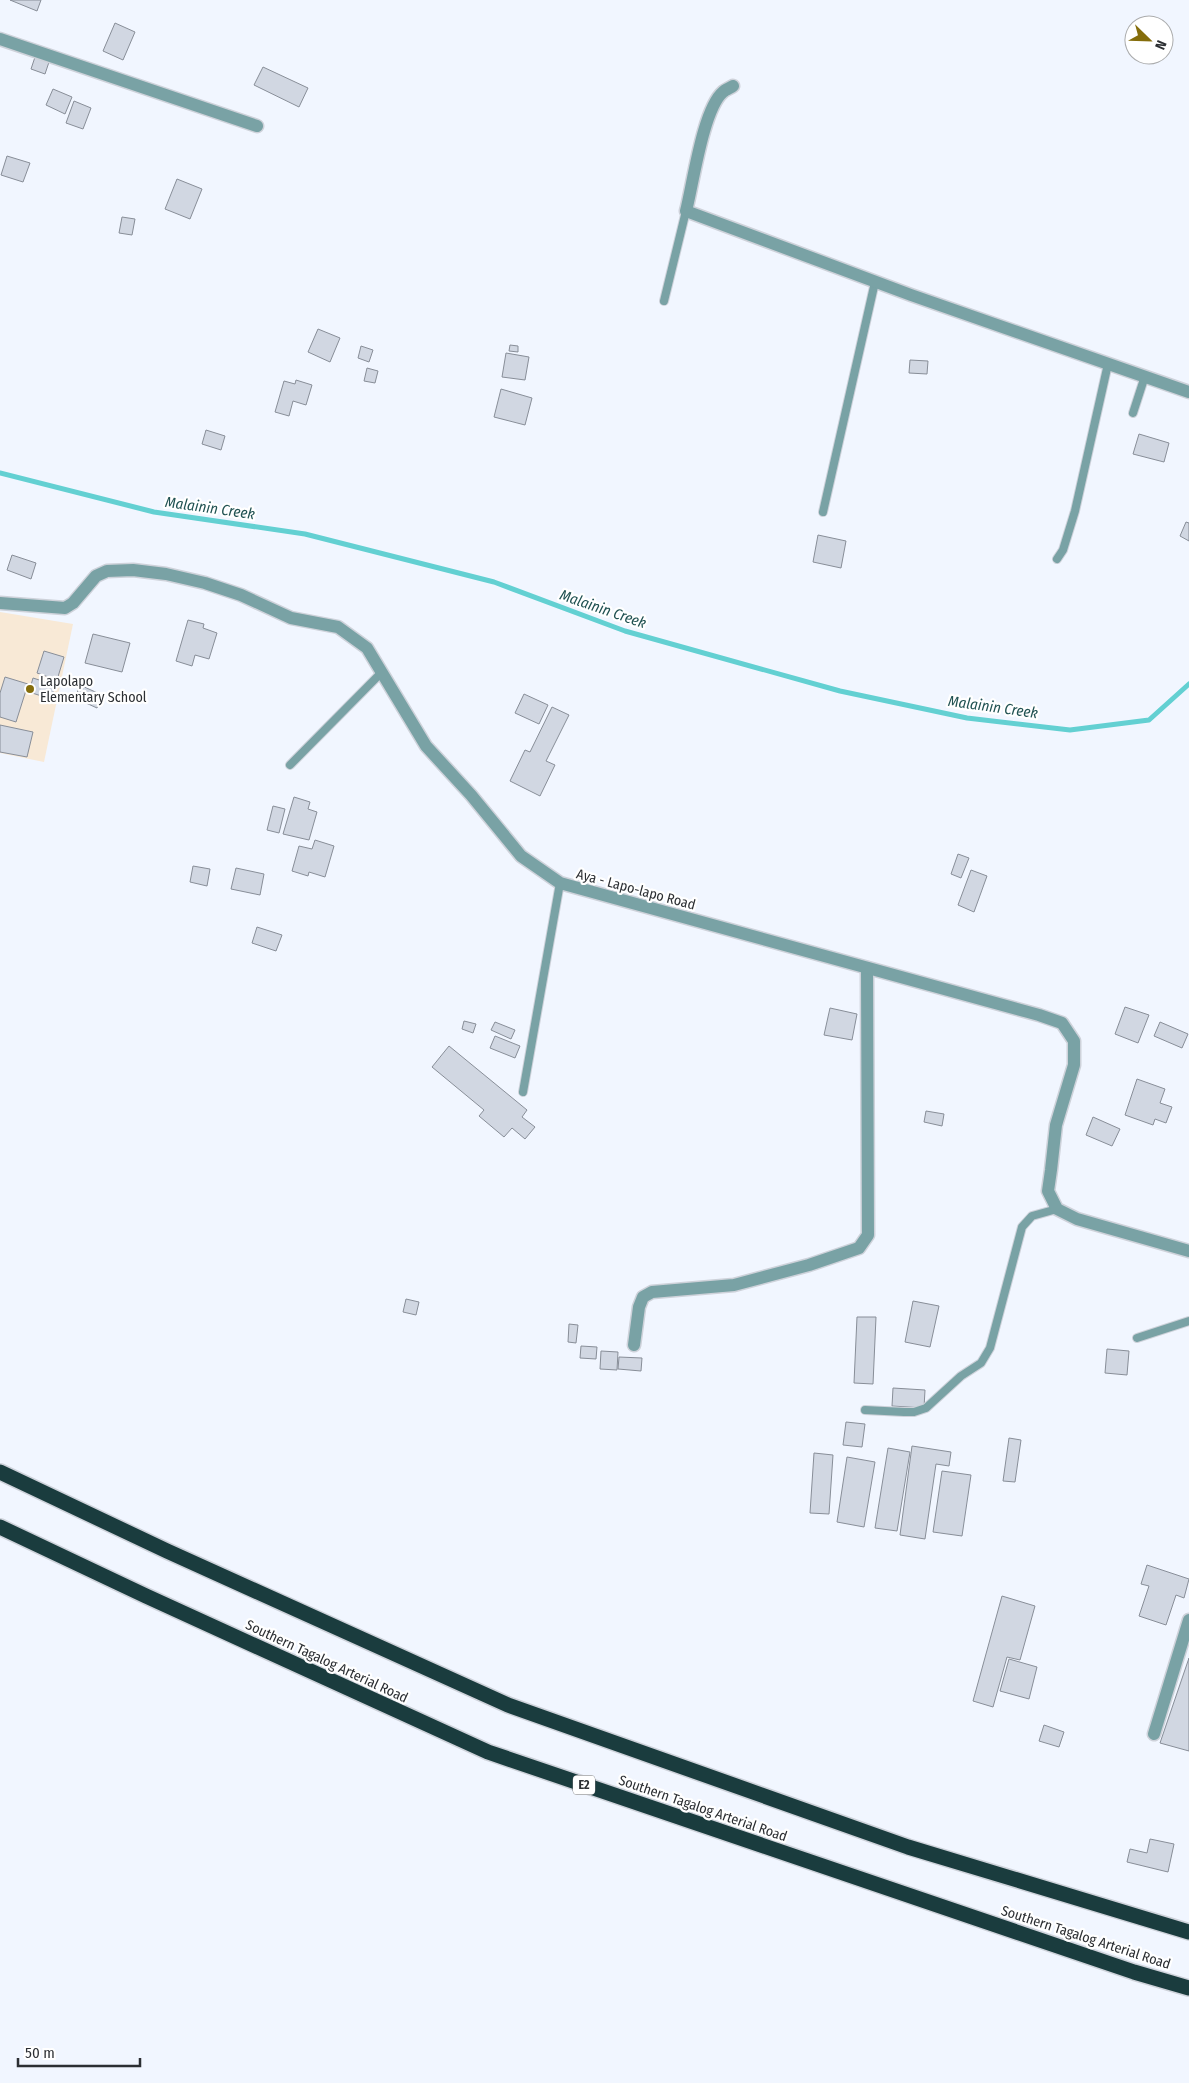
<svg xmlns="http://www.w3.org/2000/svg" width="1189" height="2083" font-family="'Fira Sans Condensed',sans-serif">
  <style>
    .education { fill: #f8e9d6 }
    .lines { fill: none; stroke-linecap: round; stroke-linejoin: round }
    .stream { stroke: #63d0d2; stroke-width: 5 }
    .building { fill: #d1d7e2; stroke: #888e98 }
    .service-casing { stroke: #ced2da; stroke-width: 10 }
    .minor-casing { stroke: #ced2da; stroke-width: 15 }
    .tertiary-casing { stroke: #ced2da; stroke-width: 15 }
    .motorway-casing { stroke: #ced2da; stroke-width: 18 }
    .service { stroke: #79a2a5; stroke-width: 8 }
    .minor { stroke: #79a2a5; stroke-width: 12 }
    .tertiary { stroke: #79a2a5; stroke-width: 12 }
    .motorway { stroke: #1a3c3e; stroke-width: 15 }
    .poi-dot { fill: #856d0b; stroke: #fff; stroke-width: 2 }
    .labels { text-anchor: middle; stroke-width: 4.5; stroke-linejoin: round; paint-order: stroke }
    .shield { fill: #fff; stroke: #6b6d70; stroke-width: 1 }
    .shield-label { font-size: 12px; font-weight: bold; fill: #2c2f33 }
    .poi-label { font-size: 14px; fill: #2c2f33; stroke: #fff; text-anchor: start }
    .street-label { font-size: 14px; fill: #2c2f33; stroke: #fff }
    .water-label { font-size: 15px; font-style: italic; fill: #215252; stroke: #fff }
  </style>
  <rect width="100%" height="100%" fill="#f1f6ff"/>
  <polygon class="education" points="0,612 73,624 44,762 0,753"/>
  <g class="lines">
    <polyline class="stream" points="0,473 154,512 305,534 494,582 625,631 840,691 967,718 1070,730 1149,720 1189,684"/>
  </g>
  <g class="building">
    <polygon points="10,0 41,0 37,11"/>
    <polygon points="115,23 135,32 123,60 103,51"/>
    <polygon points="36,54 50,59 45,74 31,69"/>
    <polygon points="263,67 308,88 299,107 254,85"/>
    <polygon points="53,89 72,97 65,114 46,105"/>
    <polygon points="74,101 91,108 83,129 66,123"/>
    <polygon points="7,156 30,163 23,182 1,175"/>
    <polygon points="177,179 202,189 190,219 165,209"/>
    <polygon points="122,217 135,219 132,235 119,233"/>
    <polygon points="318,329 340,338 330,362 308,352"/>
    <polygon points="510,345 518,346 518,352 509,351"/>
    <polygon points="361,346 373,350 369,362 358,358"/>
    <polygon points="506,353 529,357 525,380 502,377"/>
    <polygon points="910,360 928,361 927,374 909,373"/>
    <polygon points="367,368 378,371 375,383 364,381"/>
    <polygon points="296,380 312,385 306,405 293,401 289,416 275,412 284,381 295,384"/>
    <polygon points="501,389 532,398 525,425 494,417"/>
    <polygon points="206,430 225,436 221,450 202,444"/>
    <polygon points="1139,434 1169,443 1164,462 1133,454"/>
    <polygon points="1186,522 1189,523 1189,541 1180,536"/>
    <polygon points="818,535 846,541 841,568 813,562"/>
    <polygon points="12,555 36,563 31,579 7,570"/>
    <polygon points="188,620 204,624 203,628 217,633 209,659 195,655 192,666 176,661"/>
    <polygon points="93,634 130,643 122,672 85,663"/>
    <polygon points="44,651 64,657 57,680 37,673"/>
    <polygon points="5,677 28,684 16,722 0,717 0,693"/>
    <polygon points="33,678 55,685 51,699 29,692"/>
    <polygon points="80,685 102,695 97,708 75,698"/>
    <polygon points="524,694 548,705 539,724 515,713"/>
    <polygon points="552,707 569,715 546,761 555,765 540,796 510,781 525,750 530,752"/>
    <polygon points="0,725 33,732 27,757 0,752"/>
    <polygon points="294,797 310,802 308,809 317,812 309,840 283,834"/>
    <polygon points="273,806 285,809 279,833 267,830"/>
    <polygon points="315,840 334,846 325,877 309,872 308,876 292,871 299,846 312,849"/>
    <polygon points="958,854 969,858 961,878 951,874"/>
    <polygon points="193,866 210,869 207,886 190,882"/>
    <polygon points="236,868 264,874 260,895 231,889"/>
    <polygon points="971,870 987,876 974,912 958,905"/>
    <polygon points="257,927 282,935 276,951 252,943"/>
    <polygon points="1125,1007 1149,1015 1138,1043 1115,1034"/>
    <polygon points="830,1008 857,1014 852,1040 824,1035"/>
    <polygon points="464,1021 476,1024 473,1033 462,1029"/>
    <polygon points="495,1022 515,1030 511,1039 491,1030"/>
    <polygon points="1160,1022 1188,1034 1182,1048 1154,1036"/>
    <polygon points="495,1036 520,1046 515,1058 490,1048"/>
    <polygon points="449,1046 527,1110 522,1117 535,1127 525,1139 512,1128 504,1137 479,1116 484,1110 432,1067"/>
    <polygon points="1137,1079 1165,1089 1160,1103 1172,1107 1166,1123 1155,1119 1153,1125 1125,1115"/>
    <polygon points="926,1111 944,1114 942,1126 924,1122"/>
    <polygon points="1093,1117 1120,1129 1112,1146 1086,1135"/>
    <polygon points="406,1299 419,1302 416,1315 403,1312"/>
    <polygon points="913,1301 939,1306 930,1347 905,1342"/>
    <polygon points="857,1317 876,1317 873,1384 854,1383"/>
    <polygon points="569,1324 578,1325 576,1343 568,1342"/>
    <polygon points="581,1346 597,1347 596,1359 580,1358"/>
    <polygon points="1107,1349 1129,1351 1127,1375 1105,1373"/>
    <polygon points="601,1351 618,1352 617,1370 600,1369"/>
    <polygon points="619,1357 642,1358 641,1371 618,1369"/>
    <polygon points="893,1388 925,1390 924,1408 892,1406"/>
    <polygon points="846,1422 865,1424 862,1447 843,1445"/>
    <polygon points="1009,1438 1021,1440 1015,1482 1003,1481"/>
    <polygon points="912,1446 951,1452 949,1466 936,1464 925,1539 900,1535"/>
    <polygon points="888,1448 910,1452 897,1531 875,1528"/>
    <polygon points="814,1453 833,1455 829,1514 810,1513"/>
    <polygon points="847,1457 875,1462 864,1527 837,1522"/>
    <polygon points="942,1471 971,1475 962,1536 933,1532"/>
    <polygon points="1147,1565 1189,1579 1184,1598 1176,1595 1166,1625 1139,1616 1149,1586 1141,1584"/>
    <polygon points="1002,1596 1035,1606 1020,1660 1007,1657 993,1707 973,1701"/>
    <polygon points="1189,1658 1189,1751 1160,1743"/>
    <polygon points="1009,1659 1037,1667 1029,1699 1000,1691"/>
    <polygon points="1044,1725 1064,1732 1059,1747 1039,1741"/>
    <polygon points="1150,1839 1174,1844 1168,1872 1127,1862 1130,1849 1147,1853"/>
  </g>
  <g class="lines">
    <g class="service-casing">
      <g id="service">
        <polyline points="664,301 686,211"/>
        <polyline points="1133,413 1145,376"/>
        <polyline points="823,512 875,282"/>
        <polyline points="1057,559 1063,550 1075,511 1108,364"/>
        <polyline points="290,765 381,673"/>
        <polyline points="523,1092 560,883"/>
        <polyline points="1137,1338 1189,1321"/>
        <polyline points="865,1410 904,1412 914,1412 926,1408 961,1376 981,1363 990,1348 1022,1227 1032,1216 1057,1209"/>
      </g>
    </g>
    <g class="minor-casing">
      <g id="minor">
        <polyline points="0,39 257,126"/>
        <path d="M733 86C730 88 725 90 723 92 703 109 693 184 686 211L911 295 1189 392"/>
        <polyline points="634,1345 639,1307 643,1297 652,1292 734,1285 809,1265 859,1248 868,1235 867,968"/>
        <polyline points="1154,1734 1189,1620"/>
      </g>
    </g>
    <g class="tertiary-casing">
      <polyline id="tertiary" points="0,603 65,608 73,603 96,576 107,571 133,570 166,574 205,583 241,595 291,618 338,627 367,648 426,746 471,795 521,856 560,883 1039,1015 1062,1023 1074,1041 1074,1065 1056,1125 1051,1170 1048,1191 1057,1209 1077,1219 1189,1251"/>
    </g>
    <g class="motorway-casing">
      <g id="motorway">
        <polyline points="0,1472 167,1551 508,1705 908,1847 1189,1932"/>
        <polyline points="0,1527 146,1596 488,1752 1134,1972 1189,1988"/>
      </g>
    </g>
    <use href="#service" class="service"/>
    <use href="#minor" class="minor"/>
    <use href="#tertiary" class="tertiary"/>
    <use href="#motorway" class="motorway"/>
  </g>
  <circle class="poi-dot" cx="30" cy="689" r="5"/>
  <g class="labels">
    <rect class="shield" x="573" y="1775.5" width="22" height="19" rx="4"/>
    <g class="shield-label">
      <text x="584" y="1789">E2</text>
    </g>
    <g class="poi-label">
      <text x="40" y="686">Lapolapo<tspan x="40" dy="16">Elementary School</tspan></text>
    </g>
    <g class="street-label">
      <text transform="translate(636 889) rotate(15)" y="5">Aya - Lapo-lapo Road</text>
      <text transform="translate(327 1661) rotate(25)" y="5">Southern Tagalog Arterial Road</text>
      <text transform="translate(703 1808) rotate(19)" y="5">Southern Tagalog Arterial Road</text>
      <text transform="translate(1086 1937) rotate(18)" y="5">Southern Tagalog Arterial Road</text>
    </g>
    <g class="water-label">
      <text transform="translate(210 508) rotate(8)" y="5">Malainin Creek</text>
      <text transform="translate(603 609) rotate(19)" y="5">Malainin Creek</text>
      <text transform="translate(993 707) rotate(8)" y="5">Malainin Creek</text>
    </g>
  </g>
  <g transform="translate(1149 40) rotate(113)"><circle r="24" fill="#ffffff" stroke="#abacad"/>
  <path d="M0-4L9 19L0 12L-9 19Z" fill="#856d0b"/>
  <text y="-8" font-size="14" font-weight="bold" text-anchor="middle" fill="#2c2f33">N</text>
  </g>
  <path d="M18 2058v8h122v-8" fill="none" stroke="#2c2f33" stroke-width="2.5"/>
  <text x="25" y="2058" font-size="15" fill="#2c2f33" stroke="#ffffff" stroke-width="4" paint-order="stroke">50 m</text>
</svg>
